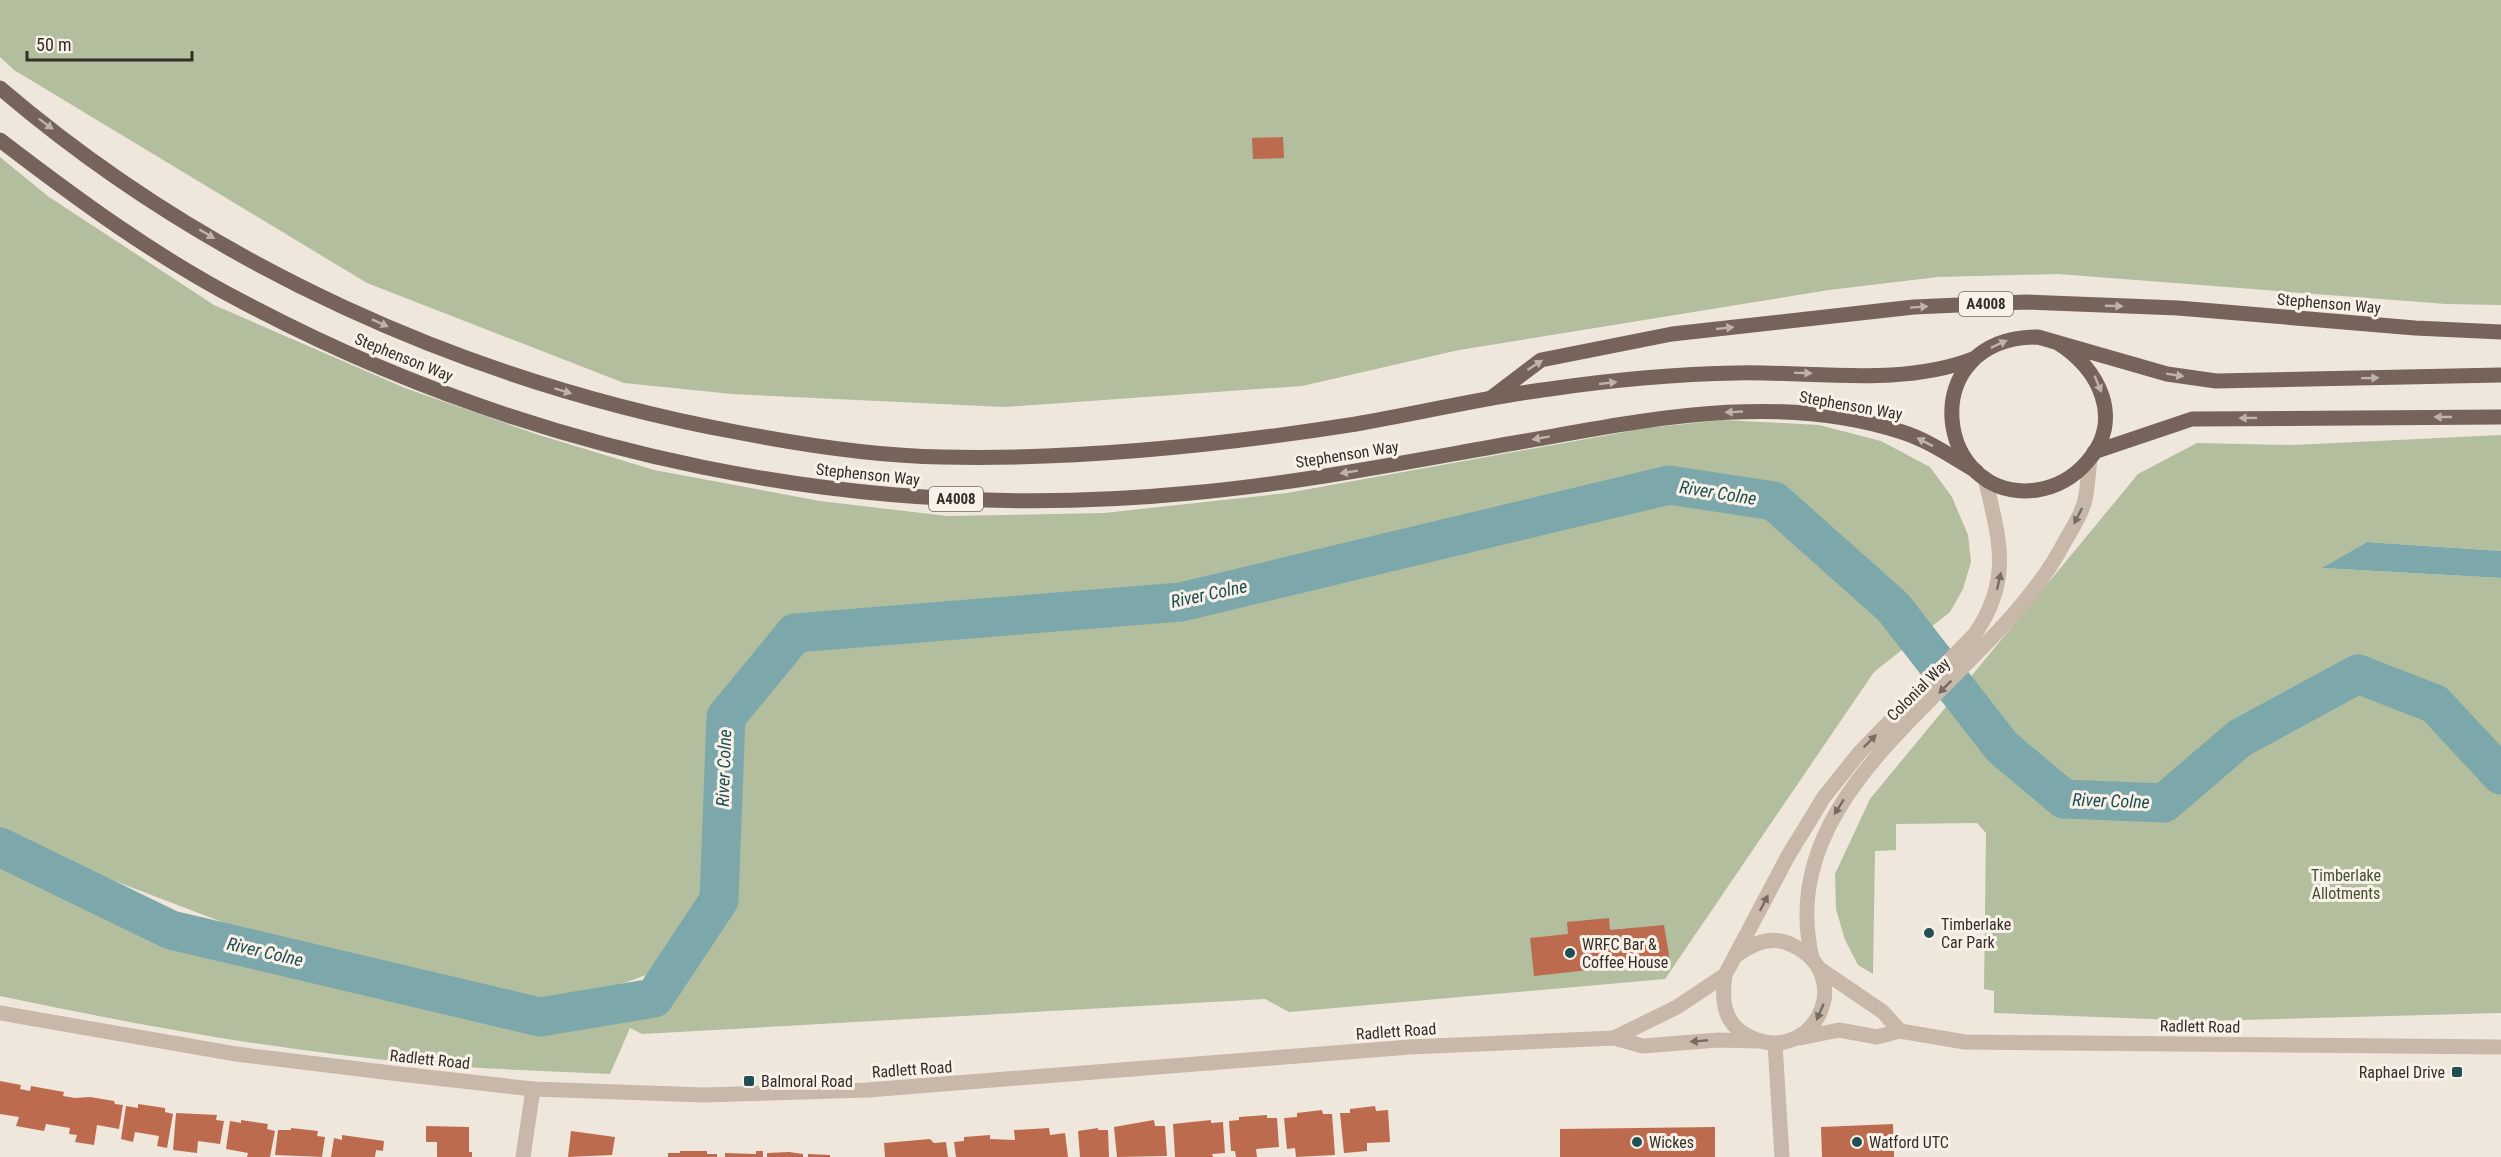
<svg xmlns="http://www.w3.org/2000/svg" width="2501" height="1157" font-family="'Roboto Condensed',sans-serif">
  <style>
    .green { fill: #b2be9d }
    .water { fill: #7da8ab }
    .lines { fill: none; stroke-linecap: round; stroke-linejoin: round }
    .river { stroke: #7da8ab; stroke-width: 39 }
    .building { fill: #bd6b4e }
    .minor { stroke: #c7b8a9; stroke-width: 15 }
    .major { stroke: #76645b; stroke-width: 15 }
    .oneway { fill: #beb2a9 }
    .oneway2 { fill: #776c62 }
    .poi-dot { fill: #214f53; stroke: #f8f1e8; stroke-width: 2 }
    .labels { text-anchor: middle; stroke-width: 6; stroke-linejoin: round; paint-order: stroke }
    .shield { fill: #f8f1e8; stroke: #706862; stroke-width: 1.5 }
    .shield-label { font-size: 15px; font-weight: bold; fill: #352d28 }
    .street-label { font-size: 16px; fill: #352d28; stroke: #f8f1e8 }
    .park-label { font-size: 16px; fill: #44512e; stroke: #f8f1e8 }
    .poi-label { font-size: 16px; fill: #352d28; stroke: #f8f1e8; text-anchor: start }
    .water-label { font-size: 18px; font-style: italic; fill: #214f53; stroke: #f8f1e8 }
  </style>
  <rect width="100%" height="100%" fill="#f0e7dc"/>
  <g class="green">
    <polygon points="0,0 2501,0 2501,305 2446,304 2058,274 1938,277 1829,290 1459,350 1302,386 1004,407 732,394 624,383 367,283 14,70 0,57"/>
    <path d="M0 157 49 197 214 305 405 388 539 435 654 470 820 501 947 516 1104 513 1287 493 1647 428 1723 420 1819 425 1881 441 1930 467 1952 497 1968 535 1971 562 1963 589 1950 612 1874 672 1665 979 1289 1012 1265 999 642 1034 630 1028 610 1074C545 1071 479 1069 414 1063 275 1050 137 1025 0 996V852L172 934 539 1022 642 1004 659 970 569 1004 431 985 282 945 52 857 0 828Z"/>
    <polygon points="2501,435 2501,551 2367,542 2323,568 2501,578 2501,1013 2203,1021 1994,1013 1994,991 1984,989 1986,833 1977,823 1896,824 1896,850 1875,851 1873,974 1858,965 1845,940 1836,909 1835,874 1870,799 2138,474 2197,443 2293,445"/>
  </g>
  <polygon class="water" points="2367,542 2501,551 2501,578 2322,568"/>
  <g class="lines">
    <polyline class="river" points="0,847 171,930 540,1017 654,998 719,900 726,717 795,633 1181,602 1669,485 1774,501 1893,607 2002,747 2064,799 2164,803 2240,738 2358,674 2435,704 2501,775"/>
  </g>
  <g class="building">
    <polygon points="1283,137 1284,158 1253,159 1252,138"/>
    <polygon points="1609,918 1610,930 1664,925 1670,961 1534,976 1530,938 1568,934 1567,922"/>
    <polygon points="0,1081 21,1085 20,1089 30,1091 31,1086 64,1092 63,1096 75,1098 90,1097 114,1101 115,1104 123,1105 119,1129 97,1125 94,1145 75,1142 77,1135 69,1134 70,1128 46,1124 44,1131 16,1126 19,1117 0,1114"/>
    <polygon points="138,1104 165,1108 165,1112 173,1114 167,1148 157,1146 159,1136 135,1132 133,1142 121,1139 126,1106 138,1108"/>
    <polygon points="1375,1106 1376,1111 1388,1110 1390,1142 1367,1143 1367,1151 1344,1153 1340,1113 1350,1113 1350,1109"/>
    <polygon points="1322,1110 1323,1114 1332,1114 1335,1155 1296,1157 1295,1148 1287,1149 1284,1118 1297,1117 1297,1113"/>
    <polygon points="176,1113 217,1115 216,1120 224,1121 220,1144 198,1141 197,1153 173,1150"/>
    <polygon points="1267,1115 1267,1118 1277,1118 1279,1147 1256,1149 1257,1157 1236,1157 1235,1151 1231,1151 1229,1121 1239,1120 1239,1117"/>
    <polygon points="241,1120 268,1124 267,1129 275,1131 270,1157 247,1157 248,1153 226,1149 230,1121 241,1123"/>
    <polygon points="1154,1120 1155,1126 1165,1126 1167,1156 1117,1157 1114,1127"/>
    <polygon points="1211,1120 1211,1123 1223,1122 1225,1153 1212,1154 1213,1157 1175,1157 1173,1124"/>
    <polygon points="1893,1124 1894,1157 1822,1157 1821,1127"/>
    <polygon points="426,1126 469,1127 469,1152 472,1152 472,1157 437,1157 437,1142 426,1142"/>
    <polygon points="1715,1127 1715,1157 1560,1157 1560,1129"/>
    <polygon points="291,1128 318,1131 317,1136 325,1137 322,1157 275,1155 278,1130 291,1130"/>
    <polygon points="1049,1128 1050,1135 1065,1133 1068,1157 956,1157 954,1142 964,1141 964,1137 990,1135 990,1139 1015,1140 1014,1130"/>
    <polygon points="1098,1128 1098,1130 1108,1130 1109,1157 1080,1157 1078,1131"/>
    <polygon points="571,1131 615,1137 612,1155 568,1157"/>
    <polygon points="342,1135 384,1141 383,1151 376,1150 375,1157 331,1157 334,1138 342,1140"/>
    <polygon points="930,1139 934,1143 946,1142 948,1157 885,1157 884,1143"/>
    <polygon points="680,1151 707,1151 707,1154 717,1154 717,1157 668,1157 668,1153 680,1153"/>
    <polygon points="756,1151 763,1151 763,1157 725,1157 725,1153 756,1154"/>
    <polygon points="789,1152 803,1154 803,1157 767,1157 767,1153"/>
    <polygon points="808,1154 830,1155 830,1157 808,1157"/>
  </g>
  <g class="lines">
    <g class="minor">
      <path d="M1737 955C1753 943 1773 935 1792 945 1861 977 1809 1074 1743 1033 1722 1020 1722 996 1725 975L1788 856 1824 797 1860 752 1975 634C2013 578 1999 539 1985 478"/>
      <path d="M1812 958C1770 779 1995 680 2065 541 2072 529 2082 514 2085 500 2088 487 2088 473 2090 460"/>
      <polyline points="1820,969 1883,1012 1900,1031"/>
      <polyline points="0,1013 236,1054 400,1074 533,1089 704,1095 868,1090 1410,1047 1614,1038 1643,1046 1718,1040 1757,1041"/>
      <polyline points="1614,1038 1677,1007 1725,975"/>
      <polyline points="1800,1038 1839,1030 1877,1037 1900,1031 1965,1042 2501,1047"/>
      <polyline points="1775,1044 1782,1157"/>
      <polyline points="523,1157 533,1089"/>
    </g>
    <g class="major">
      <path d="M0 88C208 266 468 382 736 432 803 445 873 456 942 457 1077 460 1223 445 1356 424 1421 413 1485 397 1550 389 1611 380 1675 374 1737 373 1814 371 1900 387 1973 359"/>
      <path d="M0 140C77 199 156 257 243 302 533 456 864 525 1191 493 1302 483 1411 461 1520 442 1646 420 1777 391 1902 432 1928 440 1952 457 1976 471"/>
      <path d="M2058 343C2099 368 2125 420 2087 462 2074 477 2056 487 2037 490 1935 504 1912 337 2038 337L2167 374 2216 381 2501 375"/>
      <polyline points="1491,398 1541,360 1672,334 1914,307 2026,302 2178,308 2415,328 2501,332"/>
      <polyline points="2094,452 2192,419 2501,417"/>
    </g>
  </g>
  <defs><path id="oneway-solid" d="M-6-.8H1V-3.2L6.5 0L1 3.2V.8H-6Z" transform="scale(1.5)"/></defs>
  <g class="oneway">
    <use href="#oneway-solid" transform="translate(46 124) rotate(37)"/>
    <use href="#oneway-solid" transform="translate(207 234) rotate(31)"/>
    <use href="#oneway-solid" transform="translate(2114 306) rotate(2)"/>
    <use href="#oneway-solid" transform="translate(1919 307) rotate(-4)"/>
    <use href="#oneway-solid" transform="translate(380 323) rotate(24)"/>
    <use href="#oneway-solid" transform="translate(1725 328) rotate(-6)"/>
    <use href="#oneway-solid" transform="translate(1999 344) rotate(-25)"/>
    <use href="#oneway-solid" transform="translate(1535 365) rotate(-33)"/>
    <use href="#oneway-solid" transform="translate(1803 373) rotate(1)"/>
    <use href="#oneway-solid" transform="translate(2175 375) rotate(9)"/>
    <use href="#oneway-solid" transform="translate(2370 378) rotate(-1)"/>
    <use href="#oneway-solid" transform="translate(1608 383) rotate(-6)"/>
    <use href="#oneway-solid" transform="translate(2098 384) rotate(67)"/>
    <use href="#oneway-solid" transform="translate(563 391) rotate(17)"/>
    <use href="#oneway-solid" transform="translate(1734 412) rotate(177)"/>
    <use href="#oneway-solid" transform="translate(2443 417) rotate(-180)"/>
    <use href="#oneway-solid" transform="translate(2248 418) rotate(179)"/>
    <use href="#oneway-solid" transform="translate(1541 438) rotate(170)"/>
    <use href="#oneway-solid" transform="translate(1925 442) rotate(-153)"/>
    <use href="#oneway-solid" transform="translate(1349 472) rotate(171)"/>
  </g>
  <g class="oneway2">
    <use href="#oneway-solid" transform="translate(2078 516) rotate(117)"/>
    <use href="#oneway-solid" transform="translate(1999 581) rotate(-77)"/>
    <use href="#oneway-solid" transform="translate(1945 687) rotate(135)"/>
    <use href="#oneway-solid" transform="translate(1870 741) rotate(-45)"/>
    <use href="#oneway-solid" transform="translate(1839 807) rotate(122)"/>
    <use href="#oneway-solid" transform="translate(1764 903) rotate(-63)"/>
    <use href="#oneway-solid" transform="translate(1820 1012) rotate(114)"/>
    <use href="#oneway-solid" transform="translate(1699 1041) rotate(175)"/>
  </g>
  <g class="poi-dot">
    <circle cx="1929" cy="933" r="6"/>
    <circle cx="1570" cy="953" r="6"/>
    <rect x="2451" y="1066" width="12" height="12" rx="3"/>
    <rect x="743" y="1075" width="12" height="12" rx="3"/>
    <circle cx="1637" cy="1142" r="6"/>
    <circle cx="1857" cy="1142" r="6"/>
  </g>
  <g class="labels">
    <g class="shield">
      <rect x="1959" y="292" width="54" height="24" rx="4.5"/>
      <rect x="929" y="487" width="54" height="24" rx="4.5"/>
    </g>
    <g class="shield-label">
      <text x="1986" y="309">A4008</text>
      <text x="956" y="504">A4008</text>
    </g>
    <g class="street-label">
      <text transform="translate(2329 303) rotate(5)" y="6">Stephenson Way</text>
      <text transform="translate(404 357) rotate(22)" y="6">Stephenson Way</text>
      <text transform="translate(1851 405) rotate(10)" y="6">Stephenson Way</text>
      <text transform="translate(1347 454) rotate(-9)" y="6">Stephenson Way</text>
      <text transform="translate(868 474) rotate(6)" y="6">Stephenson Way</text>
      <text transform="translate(1918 689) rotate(-45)" y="6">Colonial Way</text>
      <text transform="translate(2200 1026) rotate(1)" y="6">Radlett Road</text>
      <text transform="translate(1396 1031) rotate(-4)" y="6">Radlett Road</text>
      <text transform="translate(430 1059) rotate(6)" y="6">Radlett Road</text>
      <text transform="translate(912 1069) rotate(-4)" y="6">Radlett Road</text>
    </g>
    <g class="park-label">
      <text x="2346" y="881">Timberlake<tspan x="2346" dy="18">Allotments</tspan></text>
    </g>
    <g class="poi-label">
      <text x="1941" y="930">Timberlake<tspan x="1941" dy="18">Car Park</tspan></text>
      <text x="1582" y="950">WRFC Bar &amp;<tspan x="1582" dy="18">Coffee House</tspan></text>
      <text x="2445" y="1078" text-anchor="end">Raphael Drive</text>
      <text x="761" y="1087">Balmoral Road</text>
      <text x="1649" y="1148">Wickes</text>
      <text x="1869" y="1148">Watford UTC</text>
    </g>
    <g class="water-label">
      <text transform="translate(1718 493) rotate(9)" y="6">River Colne</text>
      <text transform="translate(1209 594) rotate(-12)" y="6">River Colne</text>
      <text transform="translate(724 768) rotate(-88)" y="6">River Colne</text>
      <text transform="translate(2111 801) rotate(2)" y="6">River Colne</text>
      <text transform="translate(265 952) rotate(13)" y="6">River Colne</text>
    </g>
  </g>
  <path d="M27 51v9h165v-9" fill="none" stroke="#352d28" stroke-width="3"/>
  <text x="36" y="51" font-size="18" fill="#352d28" stroke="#f8f1e8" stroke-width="4.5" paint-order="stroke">50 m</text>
</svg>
